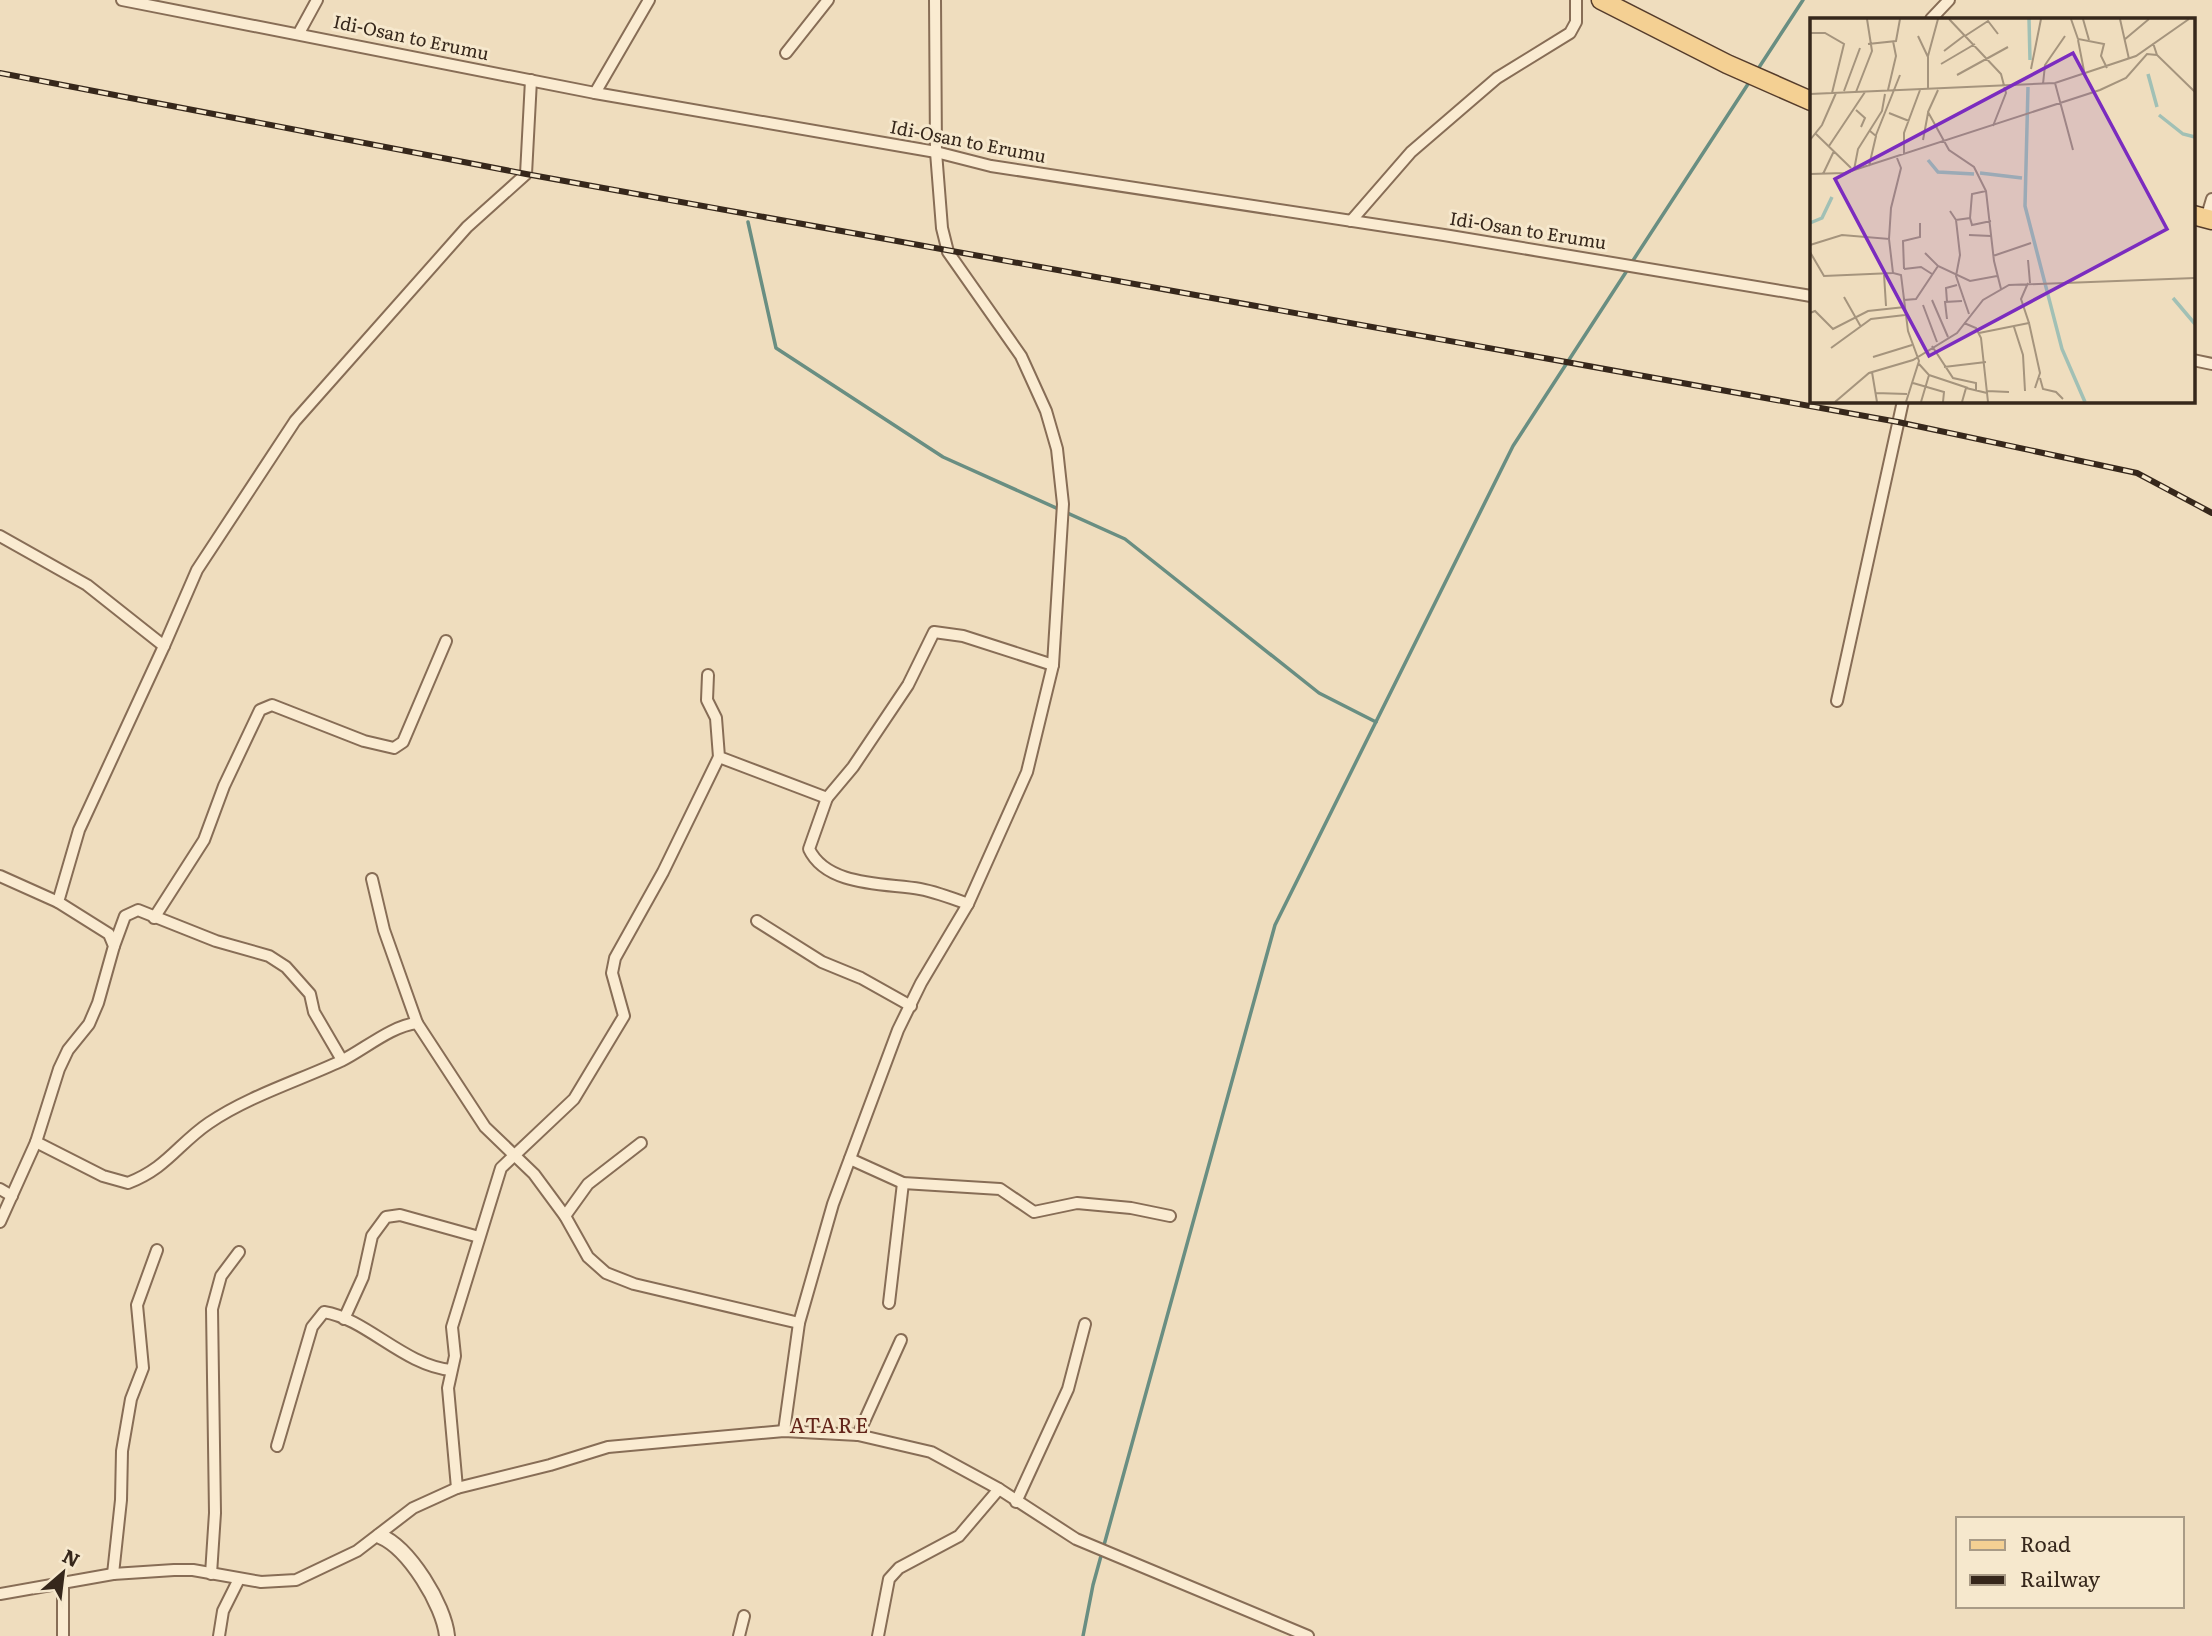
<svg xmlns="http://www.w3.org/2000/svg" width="2212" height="1636" font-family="Literata,serif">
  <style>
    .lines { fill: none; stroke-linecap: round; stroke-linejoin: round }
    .stream { stroke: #698e82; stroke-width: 3.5 }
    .minor-casing { stroke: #876d56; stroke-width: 14 }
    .tertiary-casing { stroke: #876d56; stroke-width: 18 }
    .primary-casing { stroke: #553c2b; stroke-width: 21 }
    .minor { stroke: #faebd1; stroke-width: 10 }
    .tertiary { stroke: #faebd1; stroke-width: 14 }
    .primary { stroke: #f4d093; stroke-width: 18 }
    .rail-casing { stroke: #36271b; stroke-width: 6 }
    .rail { stroke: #f6e8cd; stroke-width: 3.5; stroke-dasharray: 10; stroke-linecap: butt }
    .labels { text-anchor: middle; stroke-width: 6; stroke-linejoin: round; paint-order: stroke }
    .street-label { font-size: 18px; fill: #36271b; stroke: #f6e8cd }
    .quarter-label { font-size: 21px; letter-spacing: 2px; fill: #64251a; stroke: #f6e8cd }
    .inset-river { fill: none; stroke: #a1c0b5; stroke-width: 3.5 }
    .inset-road { fill: none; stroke: #a5947d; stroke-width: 2 }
    .view { fill: #7b2cbf; fill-opacity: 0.15; stroke: #7b2cbf; stroke-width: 3.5 }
    .inset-edge { fill: none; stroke: #36271b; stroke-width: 3.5 }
  </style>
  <rect width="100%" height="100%" fill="#efddbe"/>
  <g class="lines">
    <g class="stream">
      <polyline points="1756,72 1803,0"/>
      <polyline points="748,222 776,348 943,457 1125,539 1319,693 1376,722"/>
      <polyline points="1632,262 1750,81"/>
      <polyline points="1083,1636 1093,1585 1275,925 1513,446 1628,269"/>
    </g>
    <g class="minor-casing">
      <g id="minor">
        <polyline points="122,0 595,93 936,152 991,166 1444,235 1811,296"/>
        <polyline points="1931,19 1949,0"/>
        <polyline points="299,33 317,0"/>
        <polyline points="786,53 828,0"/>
        <polyline points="595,93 649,0"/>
        <polyline points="2206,219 2212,199"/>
        <polyline points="1351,221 1411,152 1497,78 1570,33 1576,22 1576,0"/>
        <polyline points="2193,360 2212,364"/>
        <polyline points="0,536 87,585 164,646 197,570 295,421 467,227 526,174 531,80"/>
        <polyline points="708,675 707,700 716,718 719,757 827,798 853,767 908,685 934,632 963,636 1053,665"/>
        <polyline points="1837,701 1903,401"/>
        <path d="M827 798 809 849C827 887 886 883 920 889 936 892 952 898 968 904"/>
        <polyline points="0,876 58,902"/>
        <polyline points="372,879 384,930 417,1023 485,1127 534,1174 565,1216 588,1257 606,1273 634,1284 799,1323"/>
        <polyline points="154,918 204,840 224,786 260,710 272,705 364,741 394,748 403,742 446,641"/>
        <polyline points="757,921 822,962 861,978 911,1006"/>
        <polyline points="114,946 125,916 138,910 216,941 269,956 286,967 310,994 314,1012 342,1060"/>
        <path d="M36 1142 103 1176 128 1183C167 1168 178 1144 209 1123 249 1096 298 1081 341 1061 365 1049 391 1026 417 1023"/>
        <polyline points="850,1159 903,1183 1000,1189 1034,1212 1077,1203 1131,1208 1170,1216"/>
        <polyline points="0,1189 12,1196"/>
        <polyline points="565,1216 588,1184 641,1143"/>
        <polyline points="0,1222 36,1142 59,1069 68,1050 89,1024 98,1003 114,946 109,934 58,902 79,830 164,646"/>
        <polyline points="889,1303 903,1183"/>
        <polyline points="344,1319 363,1277 372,1236 386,1217 400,1215 479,1237"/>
        <polyline points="784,1431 799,1323 833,1204 898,1030 921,983 968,904 1027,772 1053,665 1063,504 1057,449 1046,411 1021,356 948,252 942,228 936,152 935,0"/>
        <polyline points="858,1435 901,1340"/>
        <path d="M277 1446 312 1327 324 1312C367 1319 403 1365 451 1370"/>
        <polyline points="457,1488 448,1388 455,1356 452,1327 501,1168 574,1099 624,1016 612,973 615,958 663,872 719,757"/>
        <polyline points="1016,1502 1068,1389 1085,1324"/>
        <polyline points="113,1574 121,1500 122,1451 131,1399 143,1368 137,1305 157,1250"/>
        <polyline points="211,1574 215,1513 212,1309 221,1276 239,1252"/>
        <polyline points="0,1594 113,1574 174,1570 193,1570 261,1582 296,1580 357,1551 413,1508 457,1488 550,1465 608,1447 784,1431 858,1435 931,1452 999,1489 1076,1539 1308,1636"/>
        <polyline points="63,1636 63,1583"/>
        <polyline points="219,1636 223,1611 239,1579"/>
        <polyline points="739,1636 744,1616"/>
        <polyline points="878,1636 889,1579 899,1568 959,1536 999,1489"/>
      </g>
    </g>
    <g class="tertiary-casing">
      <path id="tertiary" d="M380 1536C409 1548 444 1605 447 1636"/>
    </g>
    <g class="primary-casing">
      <g id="primary">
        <polyline points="1601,0 1727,64 1811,101"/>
        <polyline points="2193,215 2212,220"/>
      </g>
    </g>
    <use href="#minor" class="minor"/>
    <use href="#tertiary" class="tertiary"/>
    <use href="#primary" class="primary"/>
    <g class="rail-casing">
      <polyline id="rail" points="0,73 526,174 1898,422 2137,473 2212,513"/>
    </g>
    <use href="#rail" class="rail"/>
  </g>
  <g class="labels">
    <g class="street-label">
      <text transform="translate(411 38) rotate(12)" y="6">Idi-Osan to Erumu</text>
      <text transform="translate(968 142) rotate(11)" y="6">Idi-Osan to Erumu</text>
      <text transform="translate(1528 231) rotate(9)" y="6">Idi-Osan to Erumu</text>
    </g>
    <g class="quarter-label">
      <text x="830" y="1433">ATARE</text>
    </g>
  </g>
  <g transform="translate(1810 18)">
    <rect width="385" height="385" fill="#efddbe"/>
    <path class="inset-river" d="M219 1 220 42M338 56 347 89M218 69 215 188 252 331 275 384M349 97 373 116 385 119M118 142 128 154 164 156M170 155 212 160M0 205 12 200 22 179M363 280 385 306"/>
    <path class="inset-road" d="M139 1 191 56 196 75 183 108M261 1 268 21 294 26 291 38 297 50M273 1 279 22M310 1 319 41M0 15H15L34 26 22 75M108 18 118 39V71M155 18 178 3 188 16M268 22 275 58M314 22 339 1M343 25 347 37 385 74M58 26 86 23 90 1M134 33 155 17M118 38 128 1M131 46 165 26M221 51 231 1M147 57 198 29M245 65 263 132M233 66 235 47 255 18M78 72 86 38 83 23M128 72 118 94 139 132 164 149 176 173 184 243 191 271M34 73 50 30M46 74 62 33 57 1M0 76 245 65 326 38 379 1M46 92 55 100 51 109M79 95 99 103M6 116 41 150M66 117 90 57M0 122 12 107 26 75M113 122 118 95M19 128 55 74M94 137V115L110 72M59 148 66 118 60 113M44 152 48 131 72 93 75 76M0 156 35 155 290 72 316 60 337 36 347 37M13 156 24 133M140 193 146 202 160 200 162 176 176 173M160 200 162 207 181 203M146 202 150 237 146 258 159 296M159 217 181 218M79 221 83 255 91 257 98 313 109 343 96 384M0 227 32 217 79 221 81 190 91 150 87 140M0 234 14 258 83 255M115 235 128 248 160 263 187 258M183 238 221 225M218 242 220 265M94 251 93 223 110 219V205M94 251 111 249 122 256M74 256 76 288M34 279 51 309M94 282 106 281 128 248M122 282 138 319M137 284 136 270 147 267M113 287 127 324M0 295 5 293 23 311 58 293 95 289M137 301 135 284 152 283M154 305 166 310 171 320 178 384M219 305 230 355 225 370M204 309 213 337 215 373M169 315 219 305 211 281 218 265M122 328 143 360 166 365V373M21 330 61 301 95 297M63 339 102 327M109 346 119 357 111 384M134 349 176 344M62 354 67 384M119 357 158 370M230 360 233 371 246 374 253 381M103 365 134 374 133 384M177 373 199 374M65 375 97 376M25 384 59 355 103 342 147 315 173 282 199 267 385 260M152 384 156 370 177 375"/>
    <path class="view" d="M263 35 357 211 119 338 25 161Z"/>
    <rect width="385" height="385" class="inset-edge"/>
  </g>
  <rect x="1956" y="1517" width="228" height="91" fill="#f6e8cd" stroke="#a99b86" stroke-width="2"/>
  <rect x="1970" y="1540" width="35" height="10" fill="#f4d093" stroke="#a99b86" stroke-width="2"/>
  <text x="2020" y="1552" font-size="21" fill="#36271b">Road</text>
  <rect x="1970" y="1575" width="35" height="10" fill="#36271b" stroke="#a99b86" stroke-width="2"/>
  <text x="2020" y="1587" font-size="21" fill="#36271b">Railway</text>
  <g transform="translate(63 1573) rotate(28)" stroke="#f6e8cd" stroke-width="5" paint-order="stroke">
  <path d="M0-5L12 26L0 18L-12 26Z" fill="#36271b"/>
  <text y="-10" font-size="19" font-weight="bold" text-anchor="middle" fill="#36271b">N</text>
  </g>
</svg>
